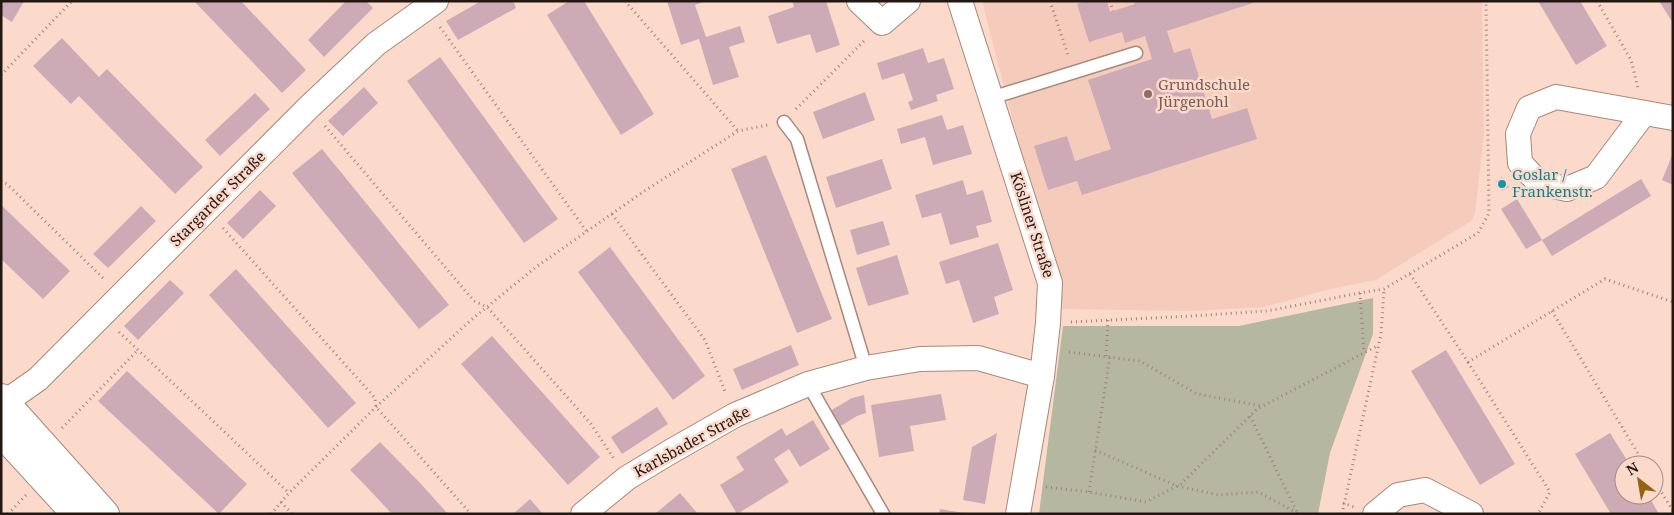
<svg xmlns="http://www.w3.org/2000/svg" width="1674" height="515" font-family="'Noto Serif',serif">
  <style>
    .built { fill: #f5ccbc }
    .green { fill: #b5b7a1 }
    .building { fill: #cdabb6 }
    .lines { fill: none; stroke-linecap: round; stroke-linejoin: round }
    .service-casing { stroke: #a7887b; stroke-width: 15 }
    .minor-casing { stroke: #a7887b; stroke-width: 26 }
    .tertiary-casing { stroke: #a7887b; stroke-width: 30 }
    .path { stroke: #9c847a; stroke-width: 3; stroke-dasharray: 1 4; stroke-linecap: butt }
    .service { stroke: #fff; stroke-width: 12 }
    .minor { stroke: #fff; stroke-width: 24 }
    .tertiary { stroke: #fff; stroke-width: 28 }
    .education-dot { fill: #8d6e63; stroke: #fbdacc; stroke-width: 2 }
    .culture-dot { fill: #0f9aa8; stroke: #fbdacc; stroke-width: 2 }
    .labels { text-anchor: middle; stroke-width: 5; stroke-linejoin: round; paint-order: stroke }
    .education-label { font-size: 15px; fill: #785e54; stroke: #fbdacc; text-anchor: start }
    .culture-label { font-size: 15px; fill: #0d838f; stroke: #fbdacc; text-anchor: start }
    .street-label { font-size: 15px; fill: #231712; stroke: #fbdacc }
  </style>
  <rect width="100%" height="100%" fill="#fbdacc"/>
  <polygon class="built" points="982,1 1482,1 1484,134 1475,214 1471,221 1376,280 1330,289 1265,307 1191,311 1061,309"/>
  <polygon class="green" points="1373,298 1373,334 1330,453 1318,514 1039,514 1063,326 1239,326"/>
  <g class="building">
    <polygon points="1,1 24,1 12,22 1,15"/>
    <polygon points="194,1 241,1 306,70 282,93"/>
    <polygon points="346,1 366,1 373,8 324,57 308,40"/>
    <polygon points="481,1 513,1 516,8 458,40 446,21"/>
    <polygon points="569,1 584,1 654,114 621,135 547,15"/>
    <polygon points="667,1 706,1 695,5 706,37 740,26 745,42 729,47 739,77 713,85 699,39 681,45"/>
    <polygon points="792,1 826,1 840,45 816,53 810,34 777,44 768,16 794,7"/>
    <polygon points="1085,1 1107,1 1110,12 1135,4 1134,1 1259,1 1167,31 1174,53 1190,48 1212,119 1247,108 1257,139 1082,195 1077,181 1048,190 1034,146 1067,136 1075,161 1111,149 1088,80 1152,59 1145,36 1125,43 1122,32 1089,42 1077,4"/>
    <polygon points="1538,1 1580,1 1607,46 1576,65"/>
    <polygon points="1659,1 1673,1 1673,23"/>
    <polygon points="62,38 99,77 107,69 203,167 175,194 79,96 71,104 33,66"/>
    <polygon points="923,48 928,63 944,58 954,89 936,95 938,101 911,110 908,102 913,100 904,73 882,80 877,63"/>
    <polygon points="440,57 558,219 524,243 407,81"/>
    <polygon points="364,87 378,103 343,136 328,121"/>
    <polygon points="865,92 875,120 823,139 813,112"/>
    <polygon points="255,93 270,109 220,156 205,140"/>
    <polygon points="942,115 947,130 963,125 972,154 933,165 925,137 901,144 897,129"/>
    <polygon points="322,149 449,305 419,329 292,173"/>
    <polygon points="1673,153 1673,185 1662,180"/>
    <polygon points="766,155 832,319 797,333 731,169"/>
    <polygon points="882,159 892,189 836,208 826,177"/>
    <polygon points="1502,177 1509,187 1502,191 1496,181"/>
    <polygon points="1641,179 1651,196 1552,256 1542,240"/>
    <polygon points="963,180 967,195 983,190 992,222 976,226 979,237 950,245 941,213 922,218 915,195"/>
    <polygon points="260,190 276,206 243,239 227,223"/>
    <polygon points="1517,199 1542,240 1526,249 1501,209"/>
    <polygon points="1,205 70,271 43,299 1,259"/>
    <polygon points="141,206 156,221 108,268 93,254"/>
    <polygon points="883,221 890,245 857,255 850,230"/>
    <polygon points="998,243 1013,290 994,297 999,314 973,323 959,280 946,284 939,262"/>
    <polygon points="610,247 705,376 673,400 578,272"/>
    <polygon points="897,255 909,294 868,306 856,268"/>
    <polygon points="236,269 356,403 328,428 209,295"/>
    <polygon points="170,280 184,293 138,340 124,326"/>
    <polygon points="492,336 600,457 568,485 461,364"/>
    <polygon points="791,345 799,365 742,390 733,369"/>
    <polygon points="1446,350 1515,464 1480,485 1411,371"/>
    <polygon points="127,371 247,484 219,514 98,401"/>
    <polygon points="941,394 946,420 910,426 914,451 879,457 871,405"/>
    <polygon points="864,395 866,413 857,416 839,427 830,411 852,398"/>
    <polygon points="657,407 668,424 622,454 611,437"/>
    <polygon points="813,420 830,449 800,467 789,449 774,459 789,482 737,514 720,485 744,470 736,457 782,428 786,436"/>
    <polygon points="997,433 985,504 963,500 972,447"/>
    <polygon points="1610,433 1630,465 1624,465 1624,495 1648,495 1659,514 1611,514 1575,454"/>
    <polygon points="380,442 421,484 448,514 392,514 364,484 350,470"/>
    <polygon points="680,493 698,514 655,514"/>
    <polygon points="530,499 543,514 513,514"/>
    <polygon points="940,509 963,513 962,514 939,514"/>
  </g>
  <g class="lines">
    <g class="service-casing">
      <g id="service">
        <polyline points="991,98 1136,53"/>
        <polyline points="784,122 797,139 866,368"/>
        <polyline points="808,384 883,514"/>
      </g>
    </g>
    <g class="minor-casing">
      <g id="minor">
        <polyline points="859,1 882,23 908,1"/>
        <polyline points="960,1 1050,283 1048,323 1042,376 1018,514"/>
        <polyline points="1644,113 1596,177 1567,189 1539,183 1520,163 1518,134 1529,108 1556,97 1673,118"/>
        <polyline points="1,405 38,379 309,107 376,44 436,1"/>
        <polyline points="583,514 627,478 670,452 735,415 808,384 866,368 920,359 978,358 1042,376"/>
        <polyline points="1375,514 1398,495 1425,490 1471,514"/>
      </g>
    </g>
    <g class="tertiary-casing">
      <g id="tertiary">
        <polyline points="1,398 105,514"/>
        <polyline points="1,432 76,514"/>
      </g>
    </g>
    <g class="path">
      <polyline points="625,1 738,131"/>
      <polyline points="1050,1 1068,55"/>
      <polyline points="1110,1 1113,11"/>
      <polyline points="1597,1 1631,60 1638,88"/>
      <polyline points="440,27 587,232"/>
      <polyline points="1,75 72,1"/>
      <polyline points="796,109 866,39"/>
      <polyline points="325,126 474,301 487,307 591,424 614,459"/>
      <polyline points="1,181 7,184 104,279"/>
      <polyline points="612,214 705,340 726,394"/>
      <polyline points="223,228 375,398 376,407 471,514"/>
      <polyline points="1410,274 1468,362 1605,279 1673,302"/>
      <polyline points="1360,293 1364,353"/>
      <polyline points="1552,311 1645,465"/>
      <polyline points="1071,322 1191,316 1267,311 1360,293 1384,289 1478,233 1489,213 1486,1"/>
      <polyline points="119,332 289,493"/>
      <polyline points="1069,352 1140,361 1197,394 1262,406"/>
      <polyline points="1106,356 1108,320"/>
      <polyline points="1468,362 1550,492 1538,514"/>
      <polyline points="1250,416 1297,512"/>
      <polyline points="62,428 138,350"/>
      <polyline points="1095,450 1177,486 1219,495 1258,492 1299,514"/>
      <polyline points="1654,480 1673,511"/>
      <polyline points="1046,487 1089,492 1146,502 1181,484 1257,409 1379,345"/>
      <polyline points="1089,492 1110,356"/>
      <polyline points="281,502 292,514"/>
      <polyline points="1343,503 1354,507"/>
      <polyline points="8,514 26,495"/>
      <polyline points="271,514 289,493 376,407 471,320 536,267 643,192 738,131 768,125"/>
      <polyline points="1342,514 1381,334 1384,289"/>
    </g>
    <use href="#service" class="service"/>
    <use href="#minor" class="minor"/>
    <use href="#tertiary" class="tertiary"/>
  </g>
  <circle class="education-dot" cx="1148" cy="94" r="5"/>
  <circle class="culture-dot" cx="1502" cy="184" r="5"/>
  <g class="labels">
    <g class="education-label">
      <text x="1158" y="90">Grundschule<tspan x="1158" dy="17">Jürgenohl</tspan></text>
    </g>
    <g class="culture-label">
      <text x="1512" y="180">Goslar /<tspan x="1512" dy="17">Frankenstr.</tspan></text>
    </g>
    <g class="street-label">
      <text transform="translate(218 199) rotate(-45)" y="5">Stargarder Straße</text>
      <text transform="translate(1032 225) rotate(72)" y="5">Kösliner Straße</text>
      <text transform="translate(692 442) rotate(-29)" y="5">Karlsbader Straße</text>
    </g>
  </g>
  <rect width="1674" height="515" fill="none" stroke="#231712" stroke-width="5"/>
  <g transform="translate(1639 480) rotate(329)"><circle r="24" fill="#fbdacc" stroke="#a58c82"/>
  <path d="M0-4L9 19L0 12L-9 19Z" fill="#936312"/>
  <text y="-8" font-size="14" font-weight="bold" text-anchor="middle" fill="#231712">N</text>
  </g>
</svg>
